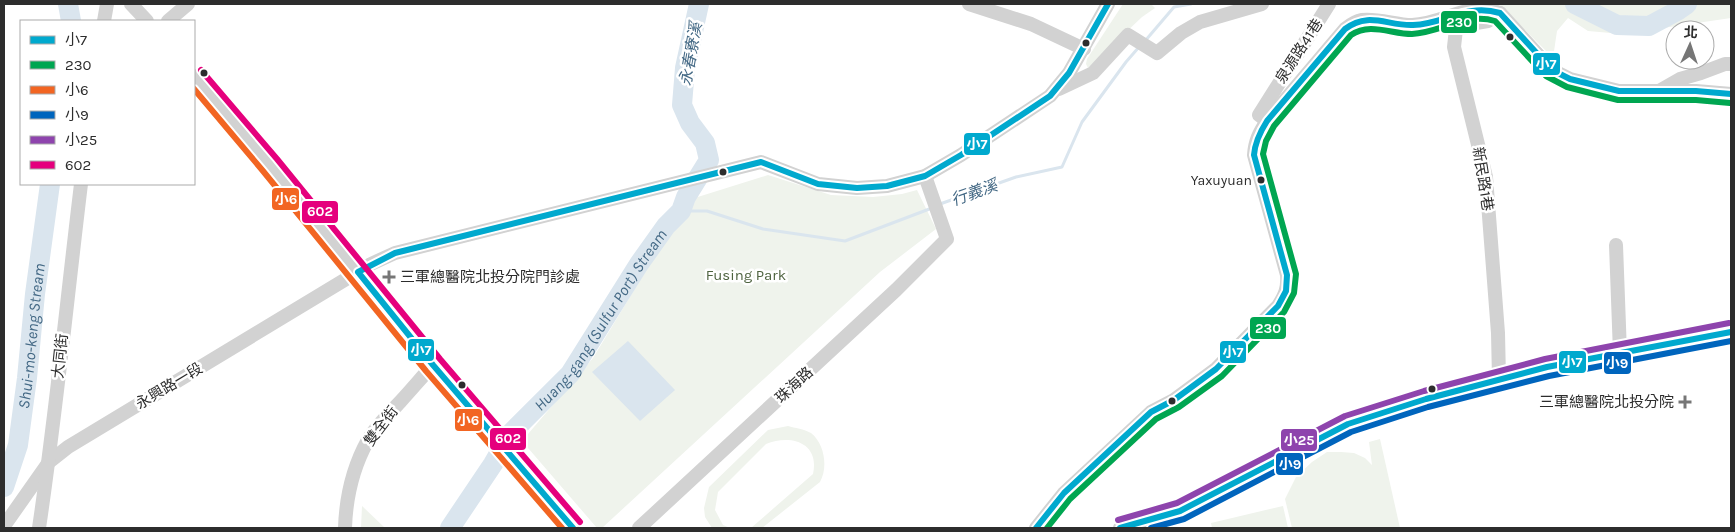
<svg xmlns="http://www.w3.org/2000/svg" width="1735" height="532" font-family="Karla,'Noto Sans TC',sans-serif">
  <style>
    .green { fill: #eff3ec }
    .water { fill: #dae5ee }
    .lines { fill: none; stroke-linecap: round; stroke-linejoin: round }
    .stream { stroke: #dae5ee; stroke-width: 3 }
    .river { stroke: #dae5ee; stroke-width: 20 }
    .minor { stroke: #d2d2d2; stroke-width: 14 }
    .bus-1-casing { stroke: #fff; stroke-width: 10 }
    .bus-2-casing { stroke: #fff; stroke-width: 10 }
    .bus-3-casing { stroke: #fff; stroke-width: 10 }
    .bus-4-casing { stroke: #fff; stroke-width: 10 }
    .bus-5-casing { stroke: #fff; stroke-width: 10 }
    .bus-6-casing { stroke: #fff; stroke-width: 10 }
    .bus-1 { stroke: #00a9ce; stroke-width: 6 }
    .bus-2 { stroke: #00a651; stroke-width: 6 }
    .bus-3 { stroke: #f26522; stroke-width: 6 }
    .bus-4 { stroke: #0065bd; stroke-width: 6 }
    .bus-5 { stroke: #8e44ad; stroke-width: 6 }
    .bus-6 { stroke: #e5007d; stroke-width: 6 }
    .bus-dot { fill: #2d2d2d; stroke: #fff; stroke-width: 2 }
    .poi-dot { fill: #767676; stroke: #fff; stroke-width: 2 }
    .labels { text-anchor: middle; stroke-width: 5; stroke-linejoin: round; paint-order: stroke }
    .bus-label { font-size: 14px; fill: #2d2d2d; stroke: #fff; text-anchor: end }
    .street-label { font-size: 15px; fill: #2d2d2d; stroke: #fff }
    .park-label { font-size: 15px; fill: #4e633f; stroke: #fff }
    .poi-label { font-size: 15px; fill: #2d2d2d; stroke: #fff; text-anchor: start }
    .water-label { font-size: 16px; font-style: italic; fill: #446985; stroke: #fff }
    .line-badge { stroke: #fff; stroke-width: 2 }
    .badge-label { font-size: 14px; text-anchor: middle; font-weight: bold; fill: #fff }
  </style>
  <rect width="100%" height="100%" fill="#fff"/>
  <g class="green">
    <polygon points="1123,4 1151,4 1155,8 1142,17 1088,68 1086,64 1087,59"/>
    <polygon points="1497,4 1731,4 1731,18 1622,34 1588,31 1568,18 1557,31 1553,58 1500,5"/>
    <polygon points="768,175 831,195 873,197 902,194 917,190 936,229 880,272 602,528 597,528 522,441 593,358 654,257 685,201"/>
    <path d="M788 426C795 428 804 429 811 433 825 444 828 468 820 482L762 528H751L813 474C820 442 790 434 766 444L718 492 715 510 723 525 730 528H712L705 517 704 508 709 487 768 430Z"/>
    <polygon points="1380,439 1400,528 1292,528 1285,499 1296,477 1312,462 1327,452 1341,452 1354,453 1365,458 1372,465 1369,442"/>
    <polygon points="362,506 384,527 398,528 361,528"/>
    <polygon points="1283,506 1288,528 1212,528 1211,523"/>
  </g>
  <polygon class="water" points="628,341 675,390 640,421 592,372"/>
  <g class="lines">
    <g class="stream">
      <polyline points="1145,41 1174,7 1191,4"/>
      <polyline points="940,204 1016,177 1062,167 1082,122 1126,62 1139,47"/>
      <polyline points="681,211 707,211 763,229 845,241 932,208"/>
    </g>
    <g class="river">
      <polyline points="68,4 71,21"/>
      <polyline points="1575,4 1617,25 1649,26 1677,11 1687,4"/>
      <path id="s1" d="M4 487 18 445 27 378 35 294 50 184"/>
      <path id="s2" d="M450 528 493 464 511 433 570 374 639 264 666 226 681 211 686 197 709 160 705 143 690 123 682 105 685 68 699 4"/>
    </g>
    <g class="minor">
      <polyline points="131,4 147,21"/>
      <polyline points="969,4 1031,24 1084,49"/>
      <polyline points="104,21 107,4"/>
      <polyline points="168,21 188,4"/>
      <polyline points="194,76 270,165 433,365 573,528"/>
      <polyline points="1059,89 1093,73 1128,35 1157,53 1181,33 1200,22 1262,4"/>
      <polyline points="1659,91 1680,79 1701,73 1725,64 1731,64"/>
      <polyline points="1267,121 1259,115 1329,4"/>
      <polyline points="1616,245 1620,353"/>
      <polyline points="1499,379 1498,333 1486,177 1454,47 1456,29 1470,24 1488,21 1500,13"/>
      <polyline points="4,526 49,462 68,447 371,264 395,253 761,162 818,184 857,188 887,186 925,176 961,155 1050,96 1069,73 1108,4"/>
      <path d="M39 528C56 414 67 299 81 184"/>
      <path d="M345 528C346 497 353 467 368 440 376 426 389 414 400 402 411 390 422 377 433 365"/>
      <polyline points="639,528 896,290 947,239 925,176"/>
      <path d="M1036 528 1064 493 1151 412 1174 400 1216 369 1278 306C1285 295 1288 288 1287 275L1254 155C1255 141 1259 133 1267 121L1345 29C1350 25 1356 21 1362 20 1378 18 1396 25 1412 25 1445 24 1469 0 1500 13L1552 70 1570 79 1619 91H1696L1731 94"/>
      <polyline points="1120,528 1180,511 1348,424 1426,399 1547,367 1731,332"/>
    </g>
    <g class="bus-1-casing">
      <g id="bus-1">
        <polyline points="573,528 433,365 358,272 395,253 761,162 818,184 857,188 887,186 925,176 961,155 1050,96 1069,73 1108,4"/>
        <path d="M1036 528 1064 493 1151 412 1174 400 1216 369 1278 306 1286 291 1287 275 1254 155C1255 142 1260 132 1267 121L1345 29C1369 11 1387 26 1413 25 1446 24 1465 3 1500 13L1552 70 1570 79 1619 91H1696L1731 94"/>
        <polyline points="1120,528 1180,511 1348,424 1426,399 1547,367 1731,332"/>
      </g>
    </g>
    <g class="bus-2-casing">
      <path id="bus-2" d="M1047 528 1070 499 1156 419 1179 407 1222 376 1284 312 1294 293 1296 274 1263 154 1266 141 1274 126 1351 35C1370 22 1391 34 1412 34 1440 33 1466 12 1495 21L1546 76 1567 87 1618 100H1696L1730 103"/>
    </g>
    <g class="bus-3-casing">
      <polyline id="bus-3" points="194,89 263,171 426,371 562,528"/>
    </g>
    <g class="bus-4-casing">
      <polyline id="bus-4" points="1151,528 1184,519 1351,432 1428,407 1549,376 1731,341"/>
    </g>
    <g class="bus-5-casing">
      <polyline id="bus-5" points="1118,520 1177,503 1345,416 1424,391 1545,359 1729,323"/>
    </g>
    <g class="bus-6-casing">
      <polyline id="bus-6" points="201,70 277,159 440,359 580,522"/>
    </g>
    <use href="#bus-1" class="bus-1"/>
    <use href="#bus-2" class="bus-2"/>
    <use href="#bus-3" class="bus-3"/>
    <use href="#bus-4" class="bus-4"/>
    <use href="#bus-5" class="bus-5"/>
    <use href="#bus-6" class="bus-6"/>
  </g>
  <g class="bus-dot">
    <circle cx="1510" cy="37" r="4.5"/>
    <circle cx="1086" cy="43" r="4.5"/>
    <circle cx="204" cy="73" r="4.5"/>
    <circle cx="723" cy="172" r="4.5"/>
    <circle cx="1261" cy="180" r="4.5"/>
    <circle cx="462" cy="385" r="4.5"/>
    <circle cx="1432" cy="389" r="4.5"/>
    <circle cx="1172" cy="401" r="4.5"/>
  </g>
  <g class="poi-dot">
    <path d="M386.5 269.5h5v5h5v5h-5v5h-5v-5h-5v-5h5z"/>
    <path d="M1682.5 394.5h5v5h5v5h-5v5h-5v-5h-5v-5h5z"/>
  </g>
  <g class="labels">
    <g class="bus-label">
      <text x="1252" y="185">Yaxuyuan</text>
    </g>
    <g class="street-label">
      <text transform="translate(1299 51) rotate(-57)" y="5">泉源路41巷</text>
      <text transform="translate(1483 179) rotate(81)" y="5">新民路1巷</text>
      <text transform="translate(60 356) rotate(-84)" y="5">大同街</text>
      <text transform="translate(794 385) rotate(-43)" y="5">珠海路</text>
      <text transform="translate(169 386) rotate(-31)" y="5">永興路一段</text>
      <text transform="translate(381 426) rotate(-53)" y="5">雙全街</text>
    </g>
    <g class="park-label">
      <text x="746" y="280">Fusing Park</text>
    </g>
    <g class="poi-label">
      <text x="400" y="282">三軍總醫院北投分院門診處</text>
      <text x="1674" y="407" text-anchor="end">三軍總醫院北投分院</text>
    </g>
    <g class="water-label">
      <text transform="translate(690 54) rotate(-80)" y="6">永春寮溪</text>
      <text transform="translate(974 192) rotate(-20)" y="6">行義溪</text>
      <text dy="6" stroke="none"><textPath href="#s2" startOffset="258">Huang-gang (Sulfur Port) Stream</textPath></text>
      <text dy="6" stroke="none"><textPath href="#s1" startOffset="154">Shui-mo-keng Stream</textPath></text>
    </g>
  </g>
  <g class="line-badge">
    <rect x="1440" y="10" width="38" height="24" rx="5" fill="#00a651"/>
    <rect x="1532" y="52" width="29" height="24" rx="5" fill="#00a9ce"/>
    <rect x="963" y="132" width="28" height="24" rx="5" fill="#00a9ce"/>
    <rect x="271" y="187" width="29" height="24" rx="5" fill="#f26522"/>
    <rect x="301" y="200" width="38" height="24" rx="5" fill="#e5007d"/>
    <rect x="1249" y="316" width="38" height="24" rx="5" fill="#00a651"/>
    <rect x="407" y="338" width="28" height="24" rx="5" fill="#00a9ce"/>
    <rect x="1219" y="340" width="28" height="24" rx="5" fill="#00a9ce"/>
    <rect x="1558" y="350" width="29" height="24" rx="5" fill="#00a9ce"/>
    <rect x="1603" y="351" width="29" height="24" rx="5" fill="#0065bd"/>
    <rect x="454" y="408" width="29" height="24" rx="5" fill="#f26522"/>
    <rect x="489" y="427" width="38" height="24" rx="5" fill="#e5007d"/>
    <rect x="1280" y="428" width="38" height="24" rx="5" fill="#8e44ad"/>
    <rect x="1275" y="452" width="29" height="24" rx="5" fill="#0065bd"/>
  </g>
  <g class="badge-label">
    <text x="1459" y="27">230</text>
    <text x="1546" y="69">小7</text>
    <text x="977" y="149">小7</text>
    <text x="286" y="204">小6</text>
    <text x="320" y="216">602</text>
    <text x="1268" y="333">230</text>
    <text x="421" y="355">小7</text>
    <text x="1233" y="357">小7</text>
    <text x="1572" y="367">小7</text>
    <text x="1617" y="368">小9</text>
    <text x="468" y="425">小6</text>
    <text x="508" y="443">602</text>
    <text x="1299" y="445">小25</text>
    <text x="1290" y="469">小9</text>
  </g>
  <rect width="1735" height="532" fill="none" stroke="#2d2d2d" stroke-width="10"/>
  <rect x="20" y="20" width="175" height="165" fill="#ffffff" stroke="#ababab"/>
  <rect x="30" y="36" width="25" height="8" fill="#00a9ce" stroke="#ababab"/>
  <text x="65" y="45" font-size="15" fill="#2d2d2d">小7</text>
  <rect x="30" y="61" width="25" height="8" fill="#00a651" stroke="#ababab"/>
  <text x="65" y="70" font-size="15" fill="#2d2d2d">230</text>
  <rect x="30" y="86" width="25" height="8" fill="#f26522" stroke="#ababab"/>
  <text x="65" y="95" font-size="15" fill="#2d2d2d">小6</text>
  <rect x="30" y="111" width="25" height="8" fill="#0065bd" stroke="#ababab"/>
  <text x="65" y="120" font-size="15" fill="#2d2d2d">小9</text>
  <rect x="30" y="136" width="25" height="8" fill="#8e44ad" stroke="#ababab"/>
  <text x="65" y="145" font-size="15" fill="#2d2d2d">小25</text>
  <rect x="30" y="161" width="25" height="8" fill="#e5007d" stroke="#ababab"/>
  <text x="65" y="170" font-size="15" fill="#2d2d2d">602</text>
  <g transform="translate(1690 45) rotate(3)"><circle r="24" fill="#ffffff" stroke="#ababab"/>
  <path d="M0-4L9 19L0 12L-9 19Z" fill="#767676"/>
  <text y="-8" font-size="14" font-weight="bold" text-anchor="middle" fill="#2d2d2d">北</text>
  </g>
</svg>
